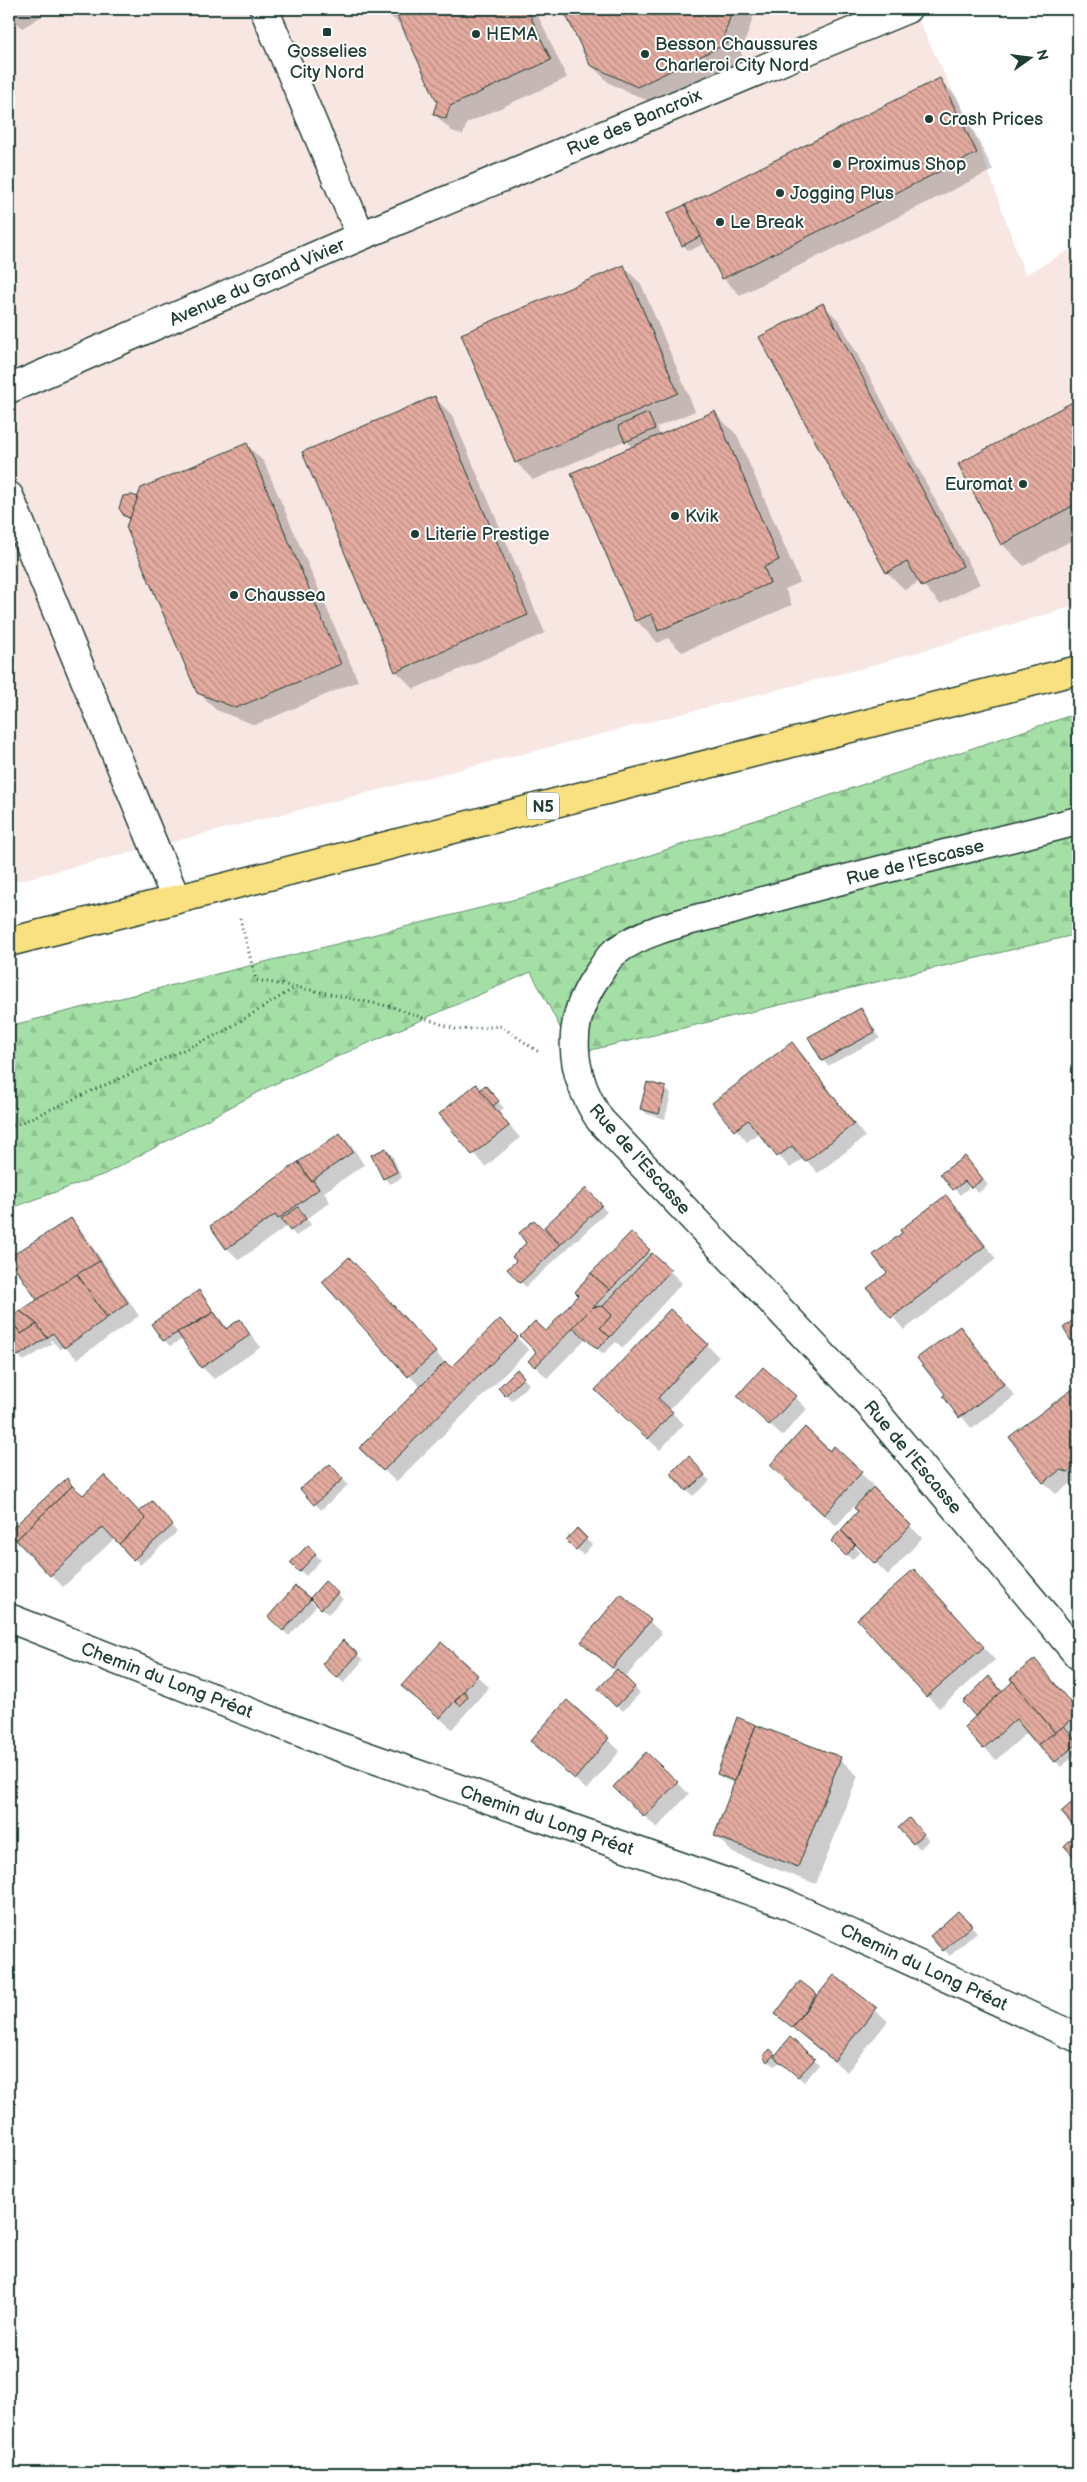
<svg xmlns="http://www.w3.org/2000/svg" width="1087" height="2482" font-family="'Balsamiq Sans',sans-serif">
  <style>
    .built { fill: #f7e6e2 }
    .forest { fill: url(#forest-firs); stroke: #628e6d }
    .shadow { fill: #0003 }
    .building { fill: url(#building-back-hatch); stroke: #1f3d34 }
    .lines { fill: none; stroke-linecap: round; stroke-linejoin: round }
    .minor-casing { stroke: #1f3d34; stroke-width: 31 }
    .major-casing { stroke: #1f3d34; stroke-width: 31 }
    .path { stroke: #1f3d34; stroke-width: 3; stroke-dasharray: 1 4; stroke-linecap: butt }
    .minor { stroke: #fff; stroke-width: 28 }
    .major { stroke: #f9e181; stroke-width: 28 }
    .poi-dot { fill: #1f3d34; stroke: #fff; stroke-width: 2 }
    .labels { text-anchor: middle; stroke-width: 4; stroke-linejoin: round; paint-order: stroke }
    .shield { fill: #fff; stroke: #627771; stroke-width: 1 }
    .shield-label { font-size: 16px; font-weight: bold; fill: #1f3d34 }
    .poi-label { font-size: 18px; fill: #1f3d34; stroke: #fff; text-anchor: start }
    .street-label { font-size: 18px; fill: #1f3d34; stroke: #fff }
  </style>
  <defs>
    <pattern id="forest-firs" width="22" height="20" patternUnits="userSpaceOnUse" patternTransform="scale(1.25)"><rect width="22" height="20" fill="#a4e0a6"/><path d="M5 1l3.5 6h-7zM16 11l3.5 6h-7z" fill="#8dc190"/></pattern>
    <pattern id="building-back-hatch" width="6" height="6" patternUnits="userSpaceOnUse" patternTransform="scale(1.25)"><rect width="6" height="6" fill="#e4aba0"/><path d="M-1 5l2 2M0 0l6 6M5-1l2 2" fill="none" stroke="#b88c83"/></pattern>
  </defs>
  <rect width="100%" height="100%" fill="#fff"/>
  <filter id="ink" filterUnits="userSpaceOnUse"><feTurbulence type="fractalNoise" baseFrequency=".02" numOctaves="2"/><feDisplacementMap in="SourceGraphic" scale="10" xChannelSelector="R" yChannelSelector="G"/><feConvolveMatrix kernelMatrix="1 2 1 2 8 2 1 2 1" color-interpolation-filters="sRGB"/></filter>
  <g filter="url(#ink)">
    <polygon class="built" points="9,9 913,9 980,148 1025,275 1078,245 1078,605 863,668 9,883"/>
    <polygon class="forest" points="1078,713 1078,934 574,1054 531,972 270,1086 105,1174 9,1209 9,1026 524,897"/>
    <g class="shadow">
      <polygon points="9,9 54,9 22,28 9,15"/>
      <polygon points="383,9 535,9 567,78 467,123 463,135 452,131 434,114 438,102 402,23 399,24"/>
      <polygon points="564,9 753,9 755,12 741,53 745,61 655,104 609,83 591,65"/>
      <polygon points="940,80 957,97 993,170 740,295 723,278 705,243 689,251 683,245"/>
      <polygon points="623,266 641,284 695,411 657,427 660,436 715,413 737,435 800,582 785,589 792,605 682,652 668,638 658,643 636,620 632,448 626,440 533,480 516,462"/>
      <polygon points="823,304 840,322 980,584 940,604 920,581 905,590 887,572"/>
      <polygon points="434,397 452,415 545,633 414,689 396,671"/>
      <polygon points="1078,401 1078,537 1024,566 1002,544 959,464"/>
      <polygon points="247,445 264,462 358,681 255,725 216,710 198,692 130,520 125,515 138,499"/>
      <polygon points="9,784 15,801 9,803"/>
      <polygon points="861,1010 880,1038 828,1066 823,1060"/>
      <polygon points="791,1043 803,1055 865,1137 818,1173 804,1158 790,1168 759,1133 747,1142 714,1103"/>
      <polygon points="665,1088 671,1094 665,1119 647,1114 642,1108"/>
      <polygon points="481,1091 490,1093 504,1108 499,1112 520,1138 485,1167 441,1114"/>
      <polygon points="340,1134 352,1146 364,1165 324,1192 330,1202 307,1219 311,1225 296,1236 287,1226 239,1260 227,1248"/>
      <polygon points="386,1149 392,1155 402,1178 390,1184 384,1178"/>
      <polygon points="965,1157 988,1185 978,1193 971,1186 960,1195 942,1174"/>
      <polygon points="586,1189 607,1212 526,1287 521,1282 517,1261 528,1243"/>
      <polygon points="946,1196 958,1208 996,1259 904,1330 869,1288 888,1273 904,1233"/>
      <polygon points="71,1220 83,1232 139,1316 77,1359 64,1346 60,1349 50,1339 52,1344 24,1361 9,1346 9,1312 12,1317 39,1300"/>
      <polygon points="631,1234 682,1283 623,1348 616,1342 603,1354 586,1338 547,1378 530,1361 538,1352 546,1333"/>
      <polygon points="361,1271 451,1369 500,1320 529,1350 396,1482 361,1448 421,1388 323,1282"/>
      <polygon points="199,1292 228,1329 240,1321 261,1347 214,1379 202,1367 183,1339 170,1346 164,1340"/>
      <polygon points="1078,1318 1078,1347 1065,1328"/>
      <polygon points="960,1327 971,1339 1015,1396 972,1429 945,1396"/>
      <polygon points="707,1345 719,1357 669,1410 684,1424 660,1450 609,1402"/>
      <polygon points="517,1371 529,1384 512,1401 499,1388"/>
      <polygon points="1078,1388 1078,1483 1073,1482 1056,1494 1044,1483 1010,1438"/>
      <polygon points="795,1397 807,1409 782,1436 751,1408"/>
      <polygon points="834,1448 873,1485 871,1487 922,1538 888,1575 846,1533 844,1535 860,1552 852,1560 833,1541 860,1512 854,1506 836,1526 784,1477 830,1452"/>
      <polygon points="694,1464 710,1481 693,1496 687,1490"/>
      <polygon points="336,1471 348,1485 321,1510 302,1489"/>
      <polygon points="67,1479 83,1497 139,1514 157,1509 177,1532 140,1565 115,1538 63,1587 17,1539"/>
      <polygon points="577,1530 592,1545 583,1555 568,1540"/>
      <polygon points="308,1547 321,1560 306,1576 292,1563"/>
      <polygon points="914,1570 995,1660 939,1708 927,1696"/>
      <polygon points="325,1583 343,1599 328,1614 311,1598"/>
      <polygon points="621,1596 662,1633 625,1678 640,1693 623,1711 605,1695 616,1672 583,1642"/>
      <polygon points="310,1600 316,1606 289,1636 269,1617"/>
      <polygon points="343,1642 363,1660 344,1683 329,1670"/>
      <polygon points="1034,1660 1078,1711 1078,1735 1074,1738 1078,1743 1078,1753 1061,1767 1028,1732 996,1760 966,1727 977,1717 965,1702 1003,1693"/>
      <polygon points="477,1676 489,1687 452,1729 403,1686"/>
      <polygon points="567,1702 620,1751 587,1790 544,1752"/>
      <polygon points="755,1726 840,1759 858,1776 816,1884 733,1853 715,1835 735,1784 724,1779 718,1774"/>
      <polygon points="677,1782 689,1794 657,1828 614,1787"/>
      <polygon points="909,1820 929,1840 920,1849 900,1828"/>
      <polygon points="958,1912 977,1932 950,1956 932,1936"/>
      <polygon points="834,1976 888,2021 847,2072 782,2019 800,1983 818,1996"/>
      <polygon points="770,2050 775,2056 814,2060 819,2065 804,2082 781,2062 774,2066 768,2061"/>
    </g>
    <g class="building">
      <polygon points="394,9 527,9 551,60 450,106 446,119 433,114 437,102"/>
      <polygon points="563,9 733,9 724,35 728,43 637,87 590,65"/>
      <polygon points="940,78 977,153 722,279 685,205"/>
      <polygon points="685,205 701,236 682,246 667,213"/>
      <polygon points="624,265 678,393 515,463 461,334"/>
      <polygon points="823,303 963,566 922,587 907,562 886,573 759,337"/>
      <polygon points="435,396 528,615 395,672 302,452"/>
      <polygon points="1078,399 1078,503 1001,545 958,464"/>
      <polygon points="715,411 779,560 764,567 770,583 658,631 652,614 635,621 571,473"/>
      <polygon points="648,413 655,429 625,442 618,426"/>
      <polygon points="247,443 341,664 236,708 197,693 126,527 141,488"/>
      <polygon points="132,495 138,497 130,518 124,516 119,508 123,496"/>
      <polygon points="861,1008 875,1032 822,1061 808,1037"/>
      <polygon points="792,1042 854,1124 805,1162 792,1146 777,1157 748,1120 734,1131 712,1103"/>
      <polygon points="647,1082 666,1087 659,1114 640,1109"/>
      <polygon points="476,1084 509,1126 472,1155 439,1114"/>
      <polygon points="485,1085 499,1101 493,1106 480,1090"/>
      <polygon points="340,1133 353,1152 311,1181 298,1162"/>
      <polygon points="386,1148 397,1172 383,1179 371,1155"/>
      <polygon points="965,1156 983,1179 971,1188 965,1181 953,1190 940,1174"/>
      <polygon points="298,1162 311,1181 313,1180 319,1189 278,1219 275,1215 226,1249 210,1226"/>
      <polygon points="586,1188 602,1205 560,1245 544,1227"/>
      <polygon points="946,1195 985,1246 891,1318 867,1288 887,1273 873,1255 902,1233 900,1230"/>
      <polygon points="298,1207 306,1219 290,1231 281,1219"/>
      <polygon points="71,1218 100,1261 37,1300 14,1266 17,1265 11,1256"/>
      <polygon points="534,1220 560,1245 520,1283 507,1269 516,1261 512,1257 526,1243 519,1233"/>
      <polygon points="631,1232 650,1250 610,1290 591,1273"/>
      <polygon points="652,1253 671,1270 610,1337 600,1328 612,1315 603,1306"/>
      <polygon points="349,1257 436,1352 408,1377 322,1282"/>
      <polygon points="100,1261 128,1303 107,1318 77,1274"/>
      <polygon points="591,1273 610,1290 535,1367 528,1361 536,1352 520,1336 535,1321 546,1331 578,1295 575,1292"/>
      <polygon points="77,1274 107,1318 64,1348 53,1333 47,1338 37,1324 20,1311"/>
      <polygon points="199,1290 214,1312 163,1341 151,1324"/>
      <polygon points="603,1306 612,1315 600,1328 610,1337 597,1349 573,1327 593,1307"/>
      <polygon points="670,1309 708,1344 658,1398 673,1412 648,1439 595,1390"/>
      <polygon points="20,1311 37,1324 21,1334 9,1317"/>
      <polygon points="214,1312 226,1329 240,1319 250,1335 201,1368 177,1332 195,1324"/>
      <polygon points="1078,1316 1078,1340 1073,1344 1063,1328"/>
      <polygon points="9,1317 21,1334 37,1324 47,1338 18,1356 9,1348"/>
      <polygon points="500,1319 518,1337 383,1471 359,1448 445,1362 451,1367"/>
      <polygon points="960,1326 1004,1384 959,1418 943,1396 945,1394 917,1358"/>
      <polygon points="763,1367 796,1396 769,1425 737,1396"/>
      <polygon points="517,1369 524,1377 505,1396 498,1388"/>
      <polygon points="1078,1385 1078,1464 1068,1472 1060,1470 1043,1483 1009,1437"/>
      <polygon points="805,1427 830,1451 834,1446 862,1472 824,1515 770,1465"/>
      <polygon points="689,1456 705,1475 686,1491 670,1473"/>
      <polygon points="330,1464 343,1479 314,1505 300,1489"/>
      <polygon points="104,1475 146,1519 119,1544 103,1527 50,1576 16,1540 72,1486 83,1495"/>
      <polygon points="67,1478 72,1486 16,1540 9,1531"/>
      <polygon points="873,1487 911,1525 875,1564 841,1530 858,1511 854,1508"/>
      <polygon points="152,1501 173,1525 133,1560 119,1544 146,1519 139,1512"/>
      <polygon points="577,1528 587,1538 576,1550 566,1540"/>
      <polygon points="841,1530 855,1545 846,1556 831,1541"/>
      <polygon points="308,1545 316,1554 299,1572 290,1563"/>
      <polygon points="914,1569 984,1647 926,1697 857,1619"/>
      <polygon points="325,1581 338,1593 321,1609 310,1598"/>
      <polygon points="295,1586 311,1599 283,1631 268,1617"/>
      <polygon points="621,1594 651,1620 612,1668 581,1642"/>
      <polygon points="343,1640 358,1654 337,1678 322,1664"/>
      <polygon points="441,1642 478,1675 440,1718 401,1686"/>
      <polygon points="1035,1659 1078,1712 1078,1715 1055,1733 1010,1679"/>
      <polygon points="617,1669 635,1687 616,1707 598,1689"/>
      <polygon points="989,1676 1002,1692 975,1716 963,1702"/>
      <polygon points="1013,1681 1055,1733 1037,1745 1016,1719 983,1749 964,1727"/>
      <polygon points="464,1691 468,1696 460,1706 455,1701"/>
      <polygon points="567,1700 609,1738 575,1779 530,1741"/>
      <polygon points="737,1717 756,1725 734,1781 717,1774"/>
      <polygon points="756,1725 841,1757 798,1867 714,1836"/>
      <polygon points="1064,1726 1078,1743 1055,1762 1037,1745"/>
      <polygon points="646,1752 678,1782 644,1817 613,1787"/>
      <polygon points="1078,1797 1078,1831 1061,1812"/>
      <polygon points="909,1818 924,1834 913,1844 898,1828"/>
      <polygon points="1078,1832 1078,1859 1077,1860 1064,1846"/>
      <polygon points="958,1911 972,1925 943,1951 930,1936"/>
      <polygon points="834,1975 877,2008 834,2061 792,2027"/>
      <polygon points="800,1981 817,1994 792,2027 775,2014"/>
      <polygon points="790,2037 815,2059 798,2077 774,2057"/>
      <polygon points="770,2049 775,2054 767,2062 763,2056"/>
    </g>
    <g class="lines">
      <g class="minor-casing">
        <g id="minor">
          <polyline points="264,9 361,236"/>
          <polyline points="9,389 361,236 907,9"/>
          <polyline points="9,496 176,899"/>
          <path d="M1078 821C964 850 848 876 735 909 696 920 648 927 615 952 608 957 603 967 599 973 564 1021 569 1073 600 1120L870 1405 1078 1655"/>
          <polyline points="9,1618 323,1741 782,1902 1078,2038"/>
        </g>
      </g>
      <g class="major-casing">
        <polyline id="major" points="9,942 1078,670"/>
      </g>
      <g class="path">
        <polyline points="240,918 256,980 296,987"/>
        <polyline points="9,1128 221,1033 296,987 392,1007 458,1030 501,1026 540,1053"/>
      </g>
      <use href="#minor" class="minor"/>
      <use href="#major" class="major"/>
    </g>
  </g>
  <g class="poi-dot">
    <rect x="322" y="27" width="10" height="10" rx="2.5"/>
    <circle cx="476" cy="34" r="5"/>
    <circle cx="645" cy="54" r="5"/>
    <circle cx="929" cy="119" r="5"/>
    <circle cx="837" cy="164" r="5"/>
    <circle cx="780" cy="193" r="5"/>
    <circle cx="720" cy="222" r="5"/>
    <circle cx="1023" cy="484" r="5"/>
    <circle cx="675" cy="516" r="5"/>
    <circle cx="415" cy="534" r="5"/>
    <circle cx="234" cy="595" r="5"/>
  </g>
  <g class="labels">
    <rect class="shield" x="527" y="792.5" width="32" height="27" rx="4"/>
    <g class="shield-label">
      <text x="543" y="812">N5</text>
    </g>
    <g class="poi-label">
      <text x="486" y="40">HEMA</text>
      <text x="655" y="50">Besson Chaussures<tspan x="655" dy="21">Charleroi City Nord</tspan></text>
      <text x="327" y="57" text-anchor="middle">Gosselies<tspan x="327" dy="21">City Nord</tspan></text>
      <text x="939" y="125">Crash Prices</text>
      <text x="847" y="170">Proximus Shop</text>
      <text x="790" y="199">Jogging Plus</text>
      <text x="730" y="228">Le Break</text>
      <text x="1013" y="490" text-anchor="end">Euromat</text>
      <text x="685" y="522">Kvik</text>
      <text x="425" y="540">Literie Prestige</text>
      <text x="244" y="601">Chaussea</text>
    </g>
    <g class="street-label">
      <text transform="translate(634 122) rotate(-23)" y="6">Rue des Bancroix</text>
      <text transform="translate(257 282) rotate(-24)" y="6">Avenue du Grand Vivier</text>
      <text transform="translate(915 862) rotate(-14)" y="6">Rue de l'Escasse</text>
      <text transform="translate(640 1159) rotate(48)" y="6">Rue de l'Escasse</text>
      <text transform="translate(913 1457) rotate(50)" y="6">Rue de l'Escasse</text>
      <text transform="translate(167 1680) rotate(21)" y="6">Chemin du Long Préat</text>
      <text transform="translate(547 1820) rotate(19)" y="6">Chemin du Long Préat</text>
      <text transform="translate(924 1967) rotate(25)" y="6">Chemin du Long Préat</text>
    </g>
  </g>
  <rect width="1087" height="2482" fill="none" stroke="#fff" stroke-width="30"/>
  <rect x="15" y="15" width="1057" height="2452" fill="none" stroke="#1f3d34" stroke-width="2" filter="url(#ink)"/>
  <g transform="translate(1030 58) rotate(76)" stroke="#ffffff" stroke-width="4" paint-order="stroke">
  <path d="M0-4L9 19L0 12L-9 19Z" fill="#1f3d34"/>
  <text y="-8" font-size="14" font-weight="bold" text-anchor="middle" fill="#1f3d34">N</text>
  </g>
</svg>
